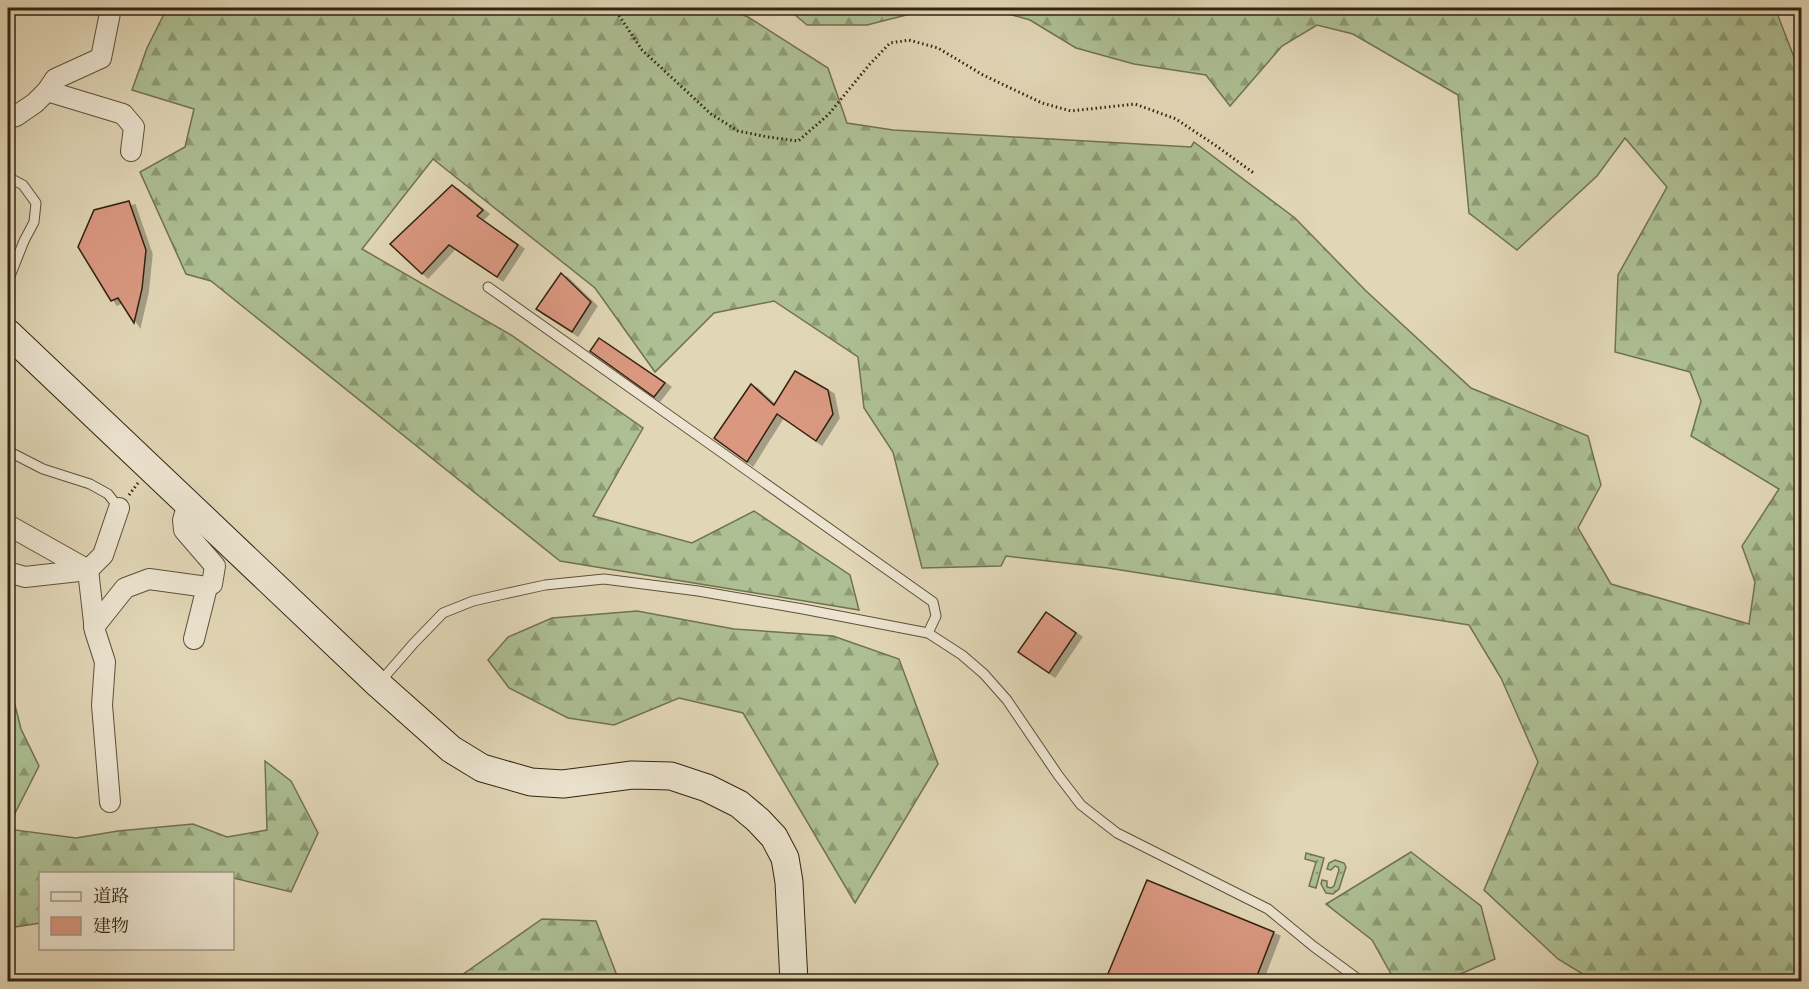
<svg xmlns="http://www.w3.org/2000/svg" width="1809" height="989" font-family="'Libre Bodoni','Noto Serif JP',serif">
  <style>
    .grass { fill: url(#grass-dots); stroke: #707252; stroke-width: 1.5 }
    .forest { fill: url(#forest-firs); stroke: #707252; stroke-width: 1.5 }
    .building { fill: #da9881; stroke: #332411; stroke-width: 1.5; filter: url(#shadow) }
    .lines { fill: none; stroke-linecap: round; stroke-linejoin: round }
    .lane-casing { stroke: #5e503a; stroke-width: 11 }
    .street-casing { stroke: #5e503a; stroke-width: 22 }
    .secondary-casing { stroke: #332411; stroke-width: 29 }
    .path { stroke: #332411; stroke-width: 3; stroke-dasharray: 1.5 3; stroke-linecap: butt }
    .lane { stroke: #ece4d0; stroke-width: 9 }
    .street { stroke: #ece4d0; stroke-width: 20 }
    .secondary { stroke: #ece4d0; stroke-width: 27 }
  </style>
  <defs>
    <pattern id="grass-dots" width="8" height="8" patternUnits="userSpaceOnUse" patternTransform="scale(1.5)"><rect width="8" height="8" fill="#adbf93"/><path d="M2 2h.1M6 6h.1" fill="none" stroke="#8d9b77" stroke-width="1.8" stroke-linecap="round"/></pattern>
    <pattern id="forest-firs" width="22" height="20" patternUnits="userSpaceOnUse" patternTransform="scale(1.5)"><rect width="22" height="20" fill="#adbf93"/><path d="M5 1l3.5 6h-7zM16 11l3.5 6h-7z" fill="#8d9b77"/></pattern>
    <filter id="shadow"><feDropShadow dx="6" dy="4" stdDeviation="0" flood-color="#0004"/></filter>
  </defs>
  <rect width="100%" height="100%" fill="#e1d6b6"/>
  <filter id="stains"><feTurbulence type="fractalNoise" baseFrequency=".00333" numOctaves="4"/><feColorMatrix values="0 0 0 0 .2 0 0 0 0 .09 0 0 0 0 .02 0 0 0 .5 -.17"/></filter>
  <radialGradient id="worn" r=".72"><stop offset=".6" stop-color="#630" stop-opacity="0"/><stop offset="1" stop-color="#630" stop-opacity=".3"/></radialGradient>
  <g class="grass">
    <polygon points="1306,853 1324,858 1316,888 1309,886 1316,862 1305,859"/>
    <polygon points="1335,860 1344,863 1346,867 1339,889 1333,894 1326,893 1321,884 1322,880 1327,881 1327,887 1331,888 1334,886 1339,870 1338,867 1335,866 1331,870 1327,869 1329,863"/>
  </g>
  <g class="forest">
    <polygon points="167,8 726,8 748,17 828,68 847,123 893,130 1191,147 1194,142 1295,218 1365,290 1471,388 1588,436 1601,485 1578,528 1611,584 1749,624 1755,582 1742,546 1779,489 1691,436 1701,401 1690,372 1615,352 1618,275 1667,187 1625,138 1597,176 1517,250 1469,213 1458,95 1353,34 1317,25 1282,46 1230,106 1206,75 1134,64 1076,48 1030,20 987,8 1775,8 1802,78 1801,981 1594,981 1558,959 1484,890 1538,762 1501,678 1469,625 1108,568 1006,556 1001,566 922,568 893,452 864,408 858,357 774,301 714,313 655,372 595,288 433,159 362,249 511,335 643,428 593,516 692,543 754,511 850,575 859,610 560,561 211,281 186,274 140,172 185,147 194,109 132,90 147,48"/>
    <polygon points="787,8 934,8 867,25 807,25"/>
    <polygon points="637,611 734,629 833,636 899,659 938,764 855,903 743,713 679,698 614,725 568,718 509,688 488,660 508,637 552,618"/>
    <polygon points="8,677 21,729 39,766 8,827"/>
    <polygon points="265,761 291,781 318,833 291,892 233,878 232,874 40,874 40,923 8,928 8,829 76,838 118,831 193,824 227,837 267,830"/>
    <polygon points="1411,852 1481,906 1495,959 1444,981 1395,981 1372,940 1326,904"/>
    <polygon points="542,919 596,921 619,981 461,981 459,977"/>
  </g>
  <g class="building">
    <polygon points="452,185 483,210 477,216 518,245 497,277 449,245 422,274 390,244"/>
    <polygon points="129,201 146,250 142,289 134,323 118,298 111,301 78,247 94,210"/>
    <polygon points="561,273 591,302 572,332 536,309"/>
    <polygon points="599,338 665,383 654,397 590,351"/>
    <polygon points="795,371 828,390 833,414 816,441 777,414 747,462 714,438 751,384 774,405"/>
    <polygon points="1046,612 1076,633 1049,673 1018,652"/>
    <polygon points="1147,880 1274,932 1255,981 1105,981"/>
  </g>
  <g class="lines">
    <g class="lane-casing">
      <g id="lane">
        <polyline points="8,177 23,185 36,203 34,222 24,241 8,281"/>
        <polyline points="488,287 933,602 936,616 928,633"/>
        <polyline points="8,451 43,469 90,484 108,494 119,508"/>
        <polyline points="380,682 414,643 443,613 473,601 504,594 545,585 604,579 698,591 803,609 928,633 962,655 984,674 1007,700 1058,775 1081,805 1117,833 1268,909 1313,946 1362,982"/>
      </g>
    </g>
    <g class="street-casing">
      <g id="street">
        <polyline points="47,91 123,114 134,127 131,151"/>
        <polyline points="8,119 16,116 35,103 47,91 55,79 101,58 111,8"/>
        <polyline points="188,503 183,520 184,530 215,566 212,584 207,587 194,639"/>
        <polyline points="8,525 88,570 95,631 105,662 102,705 110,802"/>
        <polyline points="8,572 25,577 88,570 103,555 119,508"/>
        <polyline points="94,627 125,588 149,579 207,587"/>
      </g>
    </g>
    <g class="secondary-casing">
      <polyline id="secondary" points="8,333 378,684 451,749 482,768 531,782 563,784 632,775 671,776 707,788 739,804 758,820 774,837 785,858 789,882 794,982"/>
    </g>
    <g class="path">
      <polyline points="614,8 642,50 711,114 738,131 768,137 798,141 828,115 869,65 890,43 909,40 938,48 983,75 1042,103 1071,111 1135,104 1176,119 1215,145 1255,174"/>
      <polyline points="129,495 138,483"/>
    </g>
    <use href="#lane" class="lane"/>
    <use href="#street" class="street"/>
    <use href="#secondary" class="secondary"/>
  </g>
  <rect width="1809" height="989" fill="none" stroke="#e1d6b6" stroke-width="30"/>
  <rect x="9" y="9" width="1791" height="971" fill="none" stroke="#332411" stroke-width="3"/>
  <rect x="15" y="15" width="1779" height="959" fill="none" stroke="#332411" stroke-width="1.5"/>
  <rect x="39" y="872" width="195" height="78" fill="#ece4d0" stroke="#a29784" stroke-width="1.5"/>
  <rect x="51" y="892" width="30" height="9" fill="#ece4d0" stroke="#a29784" stroke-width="1.5"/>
  <text x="93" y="902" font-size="18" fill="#332411">道路</text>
  <rect x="51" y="917" width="30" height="18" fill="#da9881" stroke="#a29784" stroke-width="1.5"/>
  <text x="93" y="932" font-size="18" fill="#332411">建物</text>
  <rect width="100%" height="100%" filter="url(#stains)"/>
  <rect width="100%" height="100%" fill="url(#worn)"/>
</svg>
